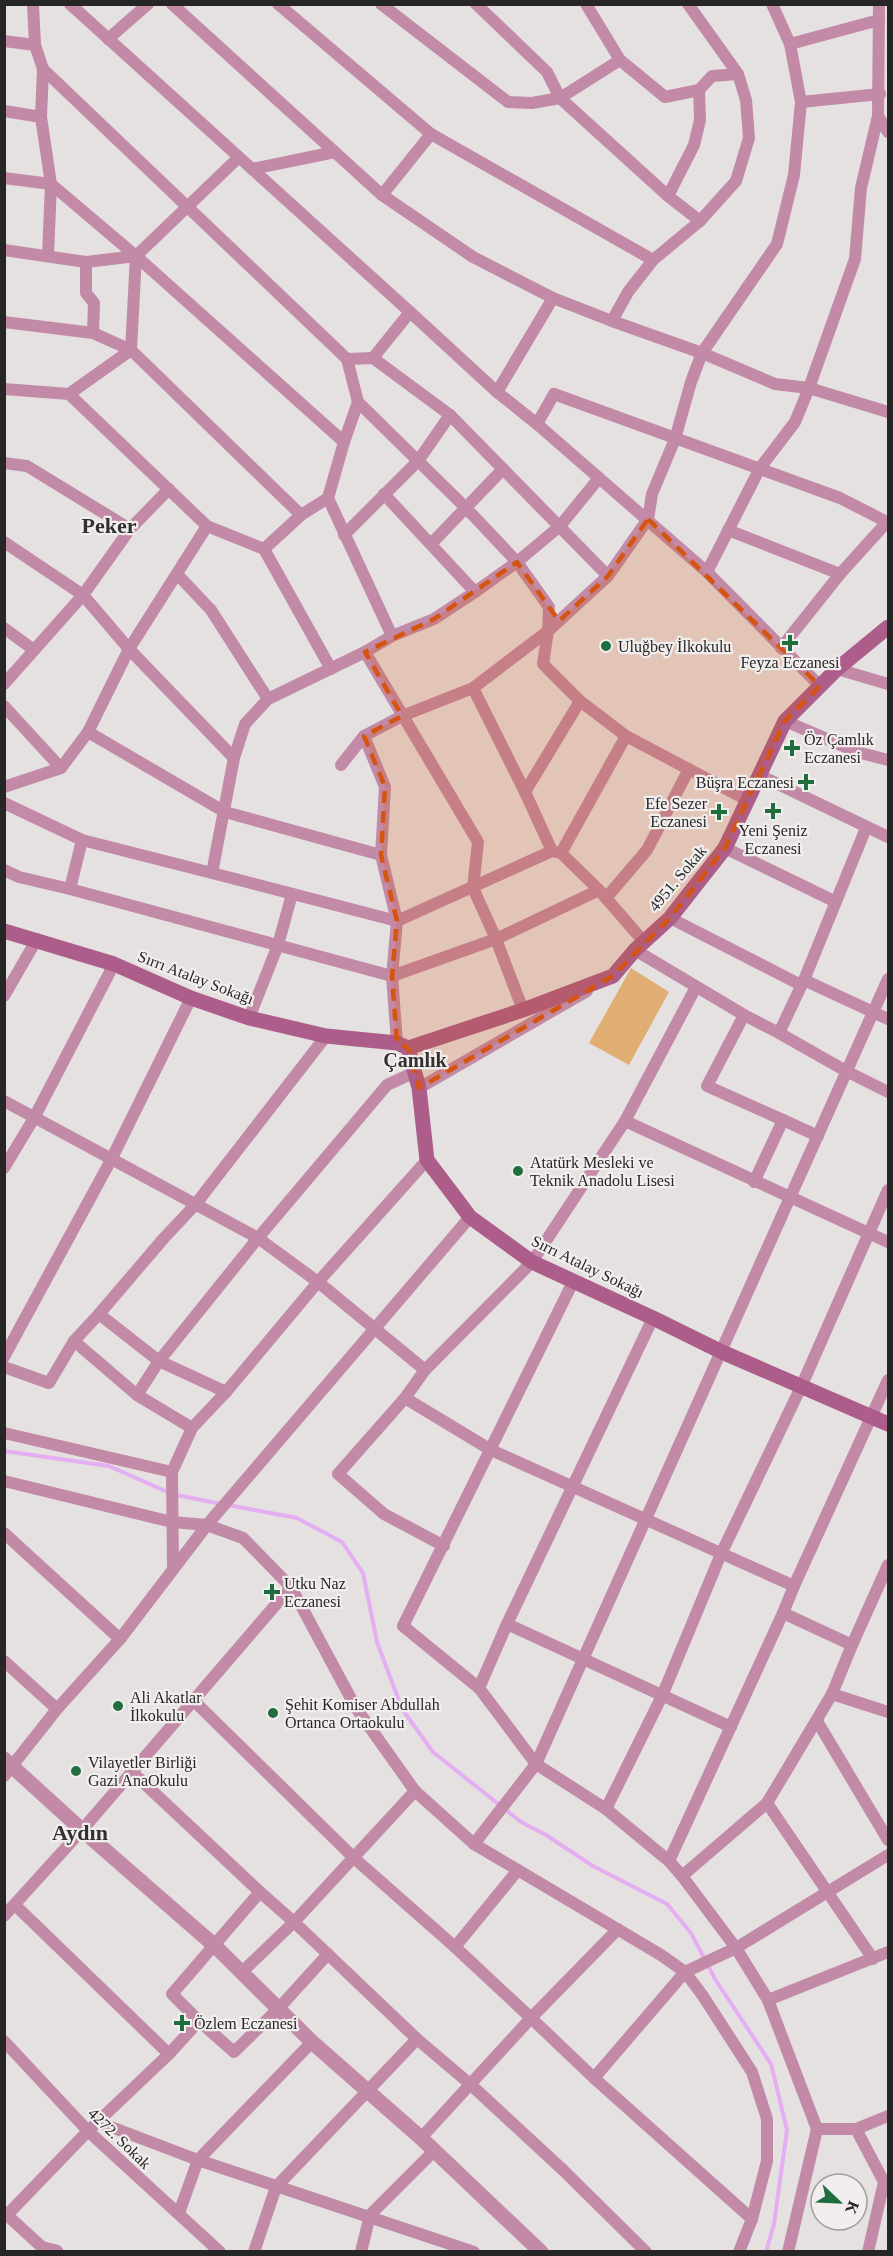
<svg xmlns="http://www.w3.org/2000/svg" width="893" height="2256" font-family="'Times New Roman',serif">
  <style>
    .green { fill: #e0ae73 }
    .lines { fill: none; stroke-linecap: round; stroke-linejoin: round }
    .stream { stroke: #e5adf2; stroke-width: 4 }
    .minor { stroke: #c28aa6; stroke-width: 12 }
    .tertiary { stroke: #c28aa6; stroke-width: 15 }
    .secondary { stroke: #ad5d89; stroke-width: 15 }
    .marked { fill: #d5540f; fill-opacity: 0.2; stroke: #d5540f; stroke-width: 4.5; stroke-dasharray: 12 8; stroke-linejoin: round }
    .poi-dot { fill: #1e6e3e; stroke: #f2eeee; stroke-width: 2 }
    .labels { text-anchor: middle; stroke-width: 4.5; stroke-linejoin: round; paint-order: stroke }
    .poi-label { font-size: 16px; fill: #272626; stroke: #f2eeee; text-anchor: start }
    .street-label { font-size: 16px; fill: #272626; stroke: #f2eeee }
    .quarter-label { font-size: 20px; font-weight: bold; fill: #333030; stroke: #f2eeee }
    .district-label { font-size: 22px; font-weight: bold; fill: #333030; stroke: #f2eeee }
  </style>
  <rect width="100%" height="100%" fill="#e5e1e1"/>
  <polygon class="green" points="631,968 669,992 629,1065 589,1043"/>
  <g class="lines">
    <g class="stream">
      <polyline points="4,1451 109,1466 172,1494 221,1504"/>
      <polyline points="228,1505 297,1518 342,1542 363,1573 377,1642 402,1709 433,1752 521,1822 546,1835 593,1866 667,1904 691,1933 715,1979 771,2064 787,2130 774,2224 766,2252"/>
    </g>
    <g class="minor">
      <polyline points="33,4 35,45 43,69 347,359 358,402 466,508 517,562 549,607 548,631 473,688 402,716 364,736 341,765"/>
      <polyline points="70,4 410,312"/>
      <polyline points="172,4 382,195 473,257 553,298 612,321"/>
      <polyline points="278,4 431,134 653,260"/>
      <polyline points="381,4 508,102 532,103 560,98 620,60 665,97 699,90"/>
      <polyline points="476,4 547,72 560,98 668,196"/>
      <polyline points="586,4 620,60"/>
      <polyline points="688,4 738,74 712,76 699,90 700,120 694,145 668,196 700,221 653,260 628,292 612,321 702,353 775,384 809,388 888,412"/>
      <polyline points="879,4 878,116 888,132"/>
      <polyline points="108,39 148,4"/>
      <polyline points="4,41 35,45"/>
      <polyline points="790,44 879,20"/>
      <polyline points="801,102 880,94"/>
      <polyline points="4,111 41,117 43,69"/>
      <polyline points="252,169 335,152"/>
      <polyline points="4,178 51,184 48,255"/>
      <polyline points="382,195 431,134"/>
      <polyline points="700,221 736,181 749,138 746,100 738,74"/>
      <polyline points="4,250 86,262 136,256 131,350 301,515"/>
      <polyline points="136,256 238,158"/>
      <polyline points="86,262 86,293 94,303 93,333"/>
      <polyline points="4,322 93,333 131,350 69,394"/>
      <polyline points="373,358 410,312 497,392 537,424 707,572 820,686"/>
      <polyline points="347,359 373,358 450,415 608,576"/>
      <polyline points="4,389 69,394 207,526 264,549 301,515 328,498 344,442 136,256 51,184 41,117"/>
      <polyline points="497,392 553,298"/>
      <polyline points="537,424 554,394 840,498 887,522 840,574 781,648"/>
      <polyline points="344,442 358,402"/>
      <polyline points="4,463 27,466 130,529"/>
      <polyline points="599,478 560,526 517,562 475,592 434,619 392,636 365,652 268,699 245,724 234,758 212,873 397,921 552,851 561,853 599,890 644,942"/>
      <polyline points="384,494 475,592"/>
      <polyline points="328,498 392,636"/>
      <polyline points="728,530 840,574"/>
      <polyline points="344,535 418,461 450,415"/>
      <polyline points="4,542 83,595 129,649 234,758"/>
      <polyline points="431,544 503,469"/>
      <polyline points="264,549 331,669"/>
      <polyline points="707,572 760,468 795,422 809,388 855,259 861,188 878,116"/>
      <polyline points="177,574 211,610 268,699"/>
      <polyline points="4,628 34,650"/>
      <polyline points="365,652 478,842 473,888 496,939 523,1010"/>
      <polyline points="837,669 888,684"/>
      <polyline points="4,684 83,595 130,529 169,489"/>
      <polyline points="473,688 525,792"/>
      <polyline points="4,706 61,768"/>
      <polyline points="785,721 857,752 888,760"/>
      <polyline points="88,732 225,812 381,855 397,921 392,976 397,1043"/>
      <polyline points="364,736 385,787 381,855"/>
      <polyline points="759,775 888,837"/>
      <polyline points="4,787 61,768 88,732 129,649 207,526"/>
      <polyline points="747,800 626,736 580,701 543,664 548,631 608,576 648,519 652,494 675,439 691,382 702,353 777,244 794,175 801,102 790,44 772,4"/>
      <polyline points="4,803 82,840 212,873"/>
      <polyline points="866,828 804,980 779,1033 846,1071 888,1092"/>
      <polyline points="725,848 836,902"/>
      <polyline points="552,851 525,792 580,701"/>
      <polyline points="561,853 626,736"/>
      <polyline points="4,870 19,877 70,889 392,976 496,939 599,890"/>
      <polyline points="70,889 82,840"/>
      <polyline points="606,898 647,850 689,769"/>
      <polyline points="670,918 801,985"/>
      <polyline points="635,950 744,1015 779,1033"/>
      <polyline points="804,980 888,1019"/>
      <polyline points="4,996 37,939"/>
      <polyline points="744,1015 707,1086 783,1120"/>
      <polyline points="249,1018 278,945 292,894"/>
      <polyline points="419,1088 587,991"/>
      <polyline points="4,1101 258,1238 318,1282 425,1370"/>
      <polyline points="625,1121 888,1242"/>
      <polyline points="4,1168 34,1118 114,964"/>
      <polyline points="754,1182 783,1120 818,1136"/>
      <polyline points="573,1282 403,1626 479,1688 536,1764 606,1809 669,1861 682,1876 736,1948 768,2000 888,1952"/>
      <polyline points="99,1314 164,1238 195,1205 326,1036"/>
      <polyline points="74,1341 137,1395 192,1428"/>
      <polyline points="4,1357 111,1160 191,998"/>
      <polyline points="4,1367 49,1383 74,1341 99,1314 159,1361 258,1238 387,1085 415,1072"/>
      <polyline points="137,1395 159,1361 226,1392"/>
      <polyline points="405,1398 491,1450 794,1586 783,1613 852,1645 888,1565"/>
      <polyline points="4,1433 172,1472 173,1568"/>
      <polyline points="172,1472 192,1428 226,1392 318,1282 427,1160"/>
      <polyline points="4,1481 172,1522 207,1525 243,1538 291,1587 82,1830 4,1916"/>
      <polyline points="4,1533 120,1639"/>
      <polyline points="444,1546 384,1514 338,1474 405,1398 425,1370 532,1262 625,1121 696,987"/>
      <polyline points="794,1586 888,1380"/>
      <polyline points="291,1587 356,1708 415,1791 474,1844 661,1955 685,1972 703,1996 752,2072 767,2119 767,2161 752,2219 739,2252"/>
      <polyline points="507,1624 731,1727"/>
      <polyline points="4,1661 57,1709 4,1776"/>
      <polyline points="479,1688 507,1624 653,1318"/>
      <polyline points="832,1694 888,1712"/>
      <polyline points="194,1701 354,1858 455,1947 531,2018 618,1929"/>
      <polyline points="57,1709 120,1639 207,1525 470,1217"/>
      <polyline points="817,1721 888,1840"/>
      <polyline points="131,1771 260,1892 294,1922 417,2039 470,2084 563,2170 646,2252"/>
      <polyline points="767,1803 873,1959"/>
      <polyline points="606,1809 662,1696 721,1554 801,1387 888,1190"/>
      <polyline points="474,1844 536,1764 888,979"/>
      <polyline points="669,1861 783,1613"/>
      <polyline points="682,1876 767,1803 832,1694 852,1645"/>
      <polyline points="15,1905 169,2054 199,2021 234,2052 279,2008 328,1954"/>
      <polyline points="455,1947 518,1870"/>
      <polyline points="242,1972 294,1922 415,1791"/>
      <polyline points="768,2000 817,2129 788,2252"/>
      <polyline points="199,2021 172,1994 260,1892"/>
      <polyline points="4,2041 88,2131 220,2252"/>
      <polyline points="594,2078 685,1972 736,1948 888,1855"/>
      <polyline points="98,2122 198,2160 474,2252"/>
      <polyline points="817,2129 856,2129 884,2182 868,2252"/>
      <polyline points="856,2129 888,2116"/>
      <polyline points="421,2138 531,2018 594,2078 752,2219"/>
      <polyline points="4,2212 7,2215 88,2131 169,2054"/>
      <polyline points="179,2213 198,2160 312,2042"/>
      <polyline points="7,2215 44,2249"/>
      <polyline points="254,2252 276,2187 417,2039"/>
      <polyline points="361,2252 370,2215 434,2151"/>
    </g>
    <g class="tertiary">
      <polyline points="4,1759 82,1830 215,1946 312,2042 421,2138 541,2252"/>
      <polyline points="44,2252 44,2249 56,2252"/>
    </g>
    <g class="secondary">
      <polyline points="4,931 114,964 191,998 249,1018 326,1036 397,1043 408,1048 419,1088 427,1160 470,1217 532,1262 653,1318 722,1352 888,1424"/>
      <polyline points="408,1048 523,1010 613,976 635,950 670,918 725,848 785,721 837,669 888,627"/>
    </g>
  </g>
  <path class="marked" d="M648 519 820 686 785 721 725 848 670 918 613 976 419 1088 408 1048 397 1043 392 976 397 921 381 855 385 787 364 736 402 716 365 652 434 619 517 562 559 621 608 576Z"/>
  <g class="poi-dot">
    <path d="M787 634h6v6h6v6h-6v6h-6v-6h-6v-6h6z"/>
    <circle cx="606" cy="646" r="6"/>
    <path d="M789 739h6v6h6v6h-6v6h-6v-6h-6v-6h6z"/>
    <path d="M803 773h6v6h6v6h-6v6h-6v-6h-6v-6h6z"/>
    <path d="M770 802h6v6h6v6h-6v6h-6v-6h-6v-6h6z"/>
    <path d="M716 803h6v6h6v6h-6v6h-6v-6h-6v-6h6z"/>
    <circle cx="518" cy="1171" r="6"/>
    <path d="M269 1583h6v6h6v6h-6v6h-6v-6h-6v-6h6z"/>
    <circle cx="118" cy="1706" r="6"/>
    <circle cx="273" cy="1713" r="6"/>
    <circle cx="76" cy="1771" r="6"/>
    <path d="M179 2014h6v6h6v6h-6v6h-6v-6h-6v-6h6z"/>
  </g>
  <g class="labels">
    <g class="poi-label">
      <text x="618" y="652">Uluğbey İlkokulu</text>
      <text x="790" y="668" text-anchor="middle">Feyza Eczanesi</text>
      <text x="804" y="745">Öz Çamlık<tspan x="804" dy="18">Eczanesi</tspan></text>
      <text x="794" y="788" text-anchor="end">Büşra Eczanesi</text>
      <text x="707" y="809" text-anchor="end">Efe Sezer<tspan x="707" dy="18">Eczanesi</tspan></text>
      <text x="773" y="836" text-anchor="middle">Yeni Şeniz<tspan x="773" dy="18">Eczanesi</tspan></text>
      <text x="530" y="1168">Atatürk Mesleki ve<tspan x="530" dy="18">Teknik Anadolu Lisesi</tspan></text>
      <text x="284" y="1589">Utku Naz<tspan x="284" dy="18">Eczanesi</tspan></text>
      <text x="130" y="1703">Ali Akatlar<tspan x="130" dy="18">İlkokulu</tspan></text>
      <text x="285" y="1710">Şehit Komiser Abdullah<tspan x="285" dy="18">Ortanca Ortaokulu</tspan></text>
      <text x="88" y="1768">Vilayetler Birliği<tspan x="88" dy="18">Gazi AnaOkulu</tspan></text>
      <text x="194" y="2029">Özlem Eczanesi</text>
    </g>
    <g class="street-label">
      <text transform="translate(677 878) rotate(-50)" y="6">4951. Sokak</text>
      <text transform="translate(196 977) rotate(21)" y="6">Sırrı Atalay Sokağı</text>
      <text transform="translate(588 1266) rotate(26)" y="6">Sırrı Atalay Sokağı</text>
      <text transform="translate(120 2138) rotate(44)" y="6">4272. Sokak</text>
    </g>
    <g class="quarter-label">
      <text x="415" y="1067">Çamlık</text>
    </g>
    <g class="district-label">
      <text x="109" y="533">Peker</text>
      <text x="80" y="1840">Aydın</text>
    </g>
  </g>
  <rect width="893" height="2256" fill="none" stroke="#272626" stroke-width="12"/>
  <g transform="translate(839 2202) rotate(113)"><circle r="28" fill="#f2eeee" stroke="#a19e9e" stroke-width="1.5"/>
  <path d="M0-4.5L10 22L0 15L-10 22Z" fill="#1e6e3e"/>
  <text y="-9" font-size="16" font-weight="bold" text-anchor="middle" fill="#272626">K</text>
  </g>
</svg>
